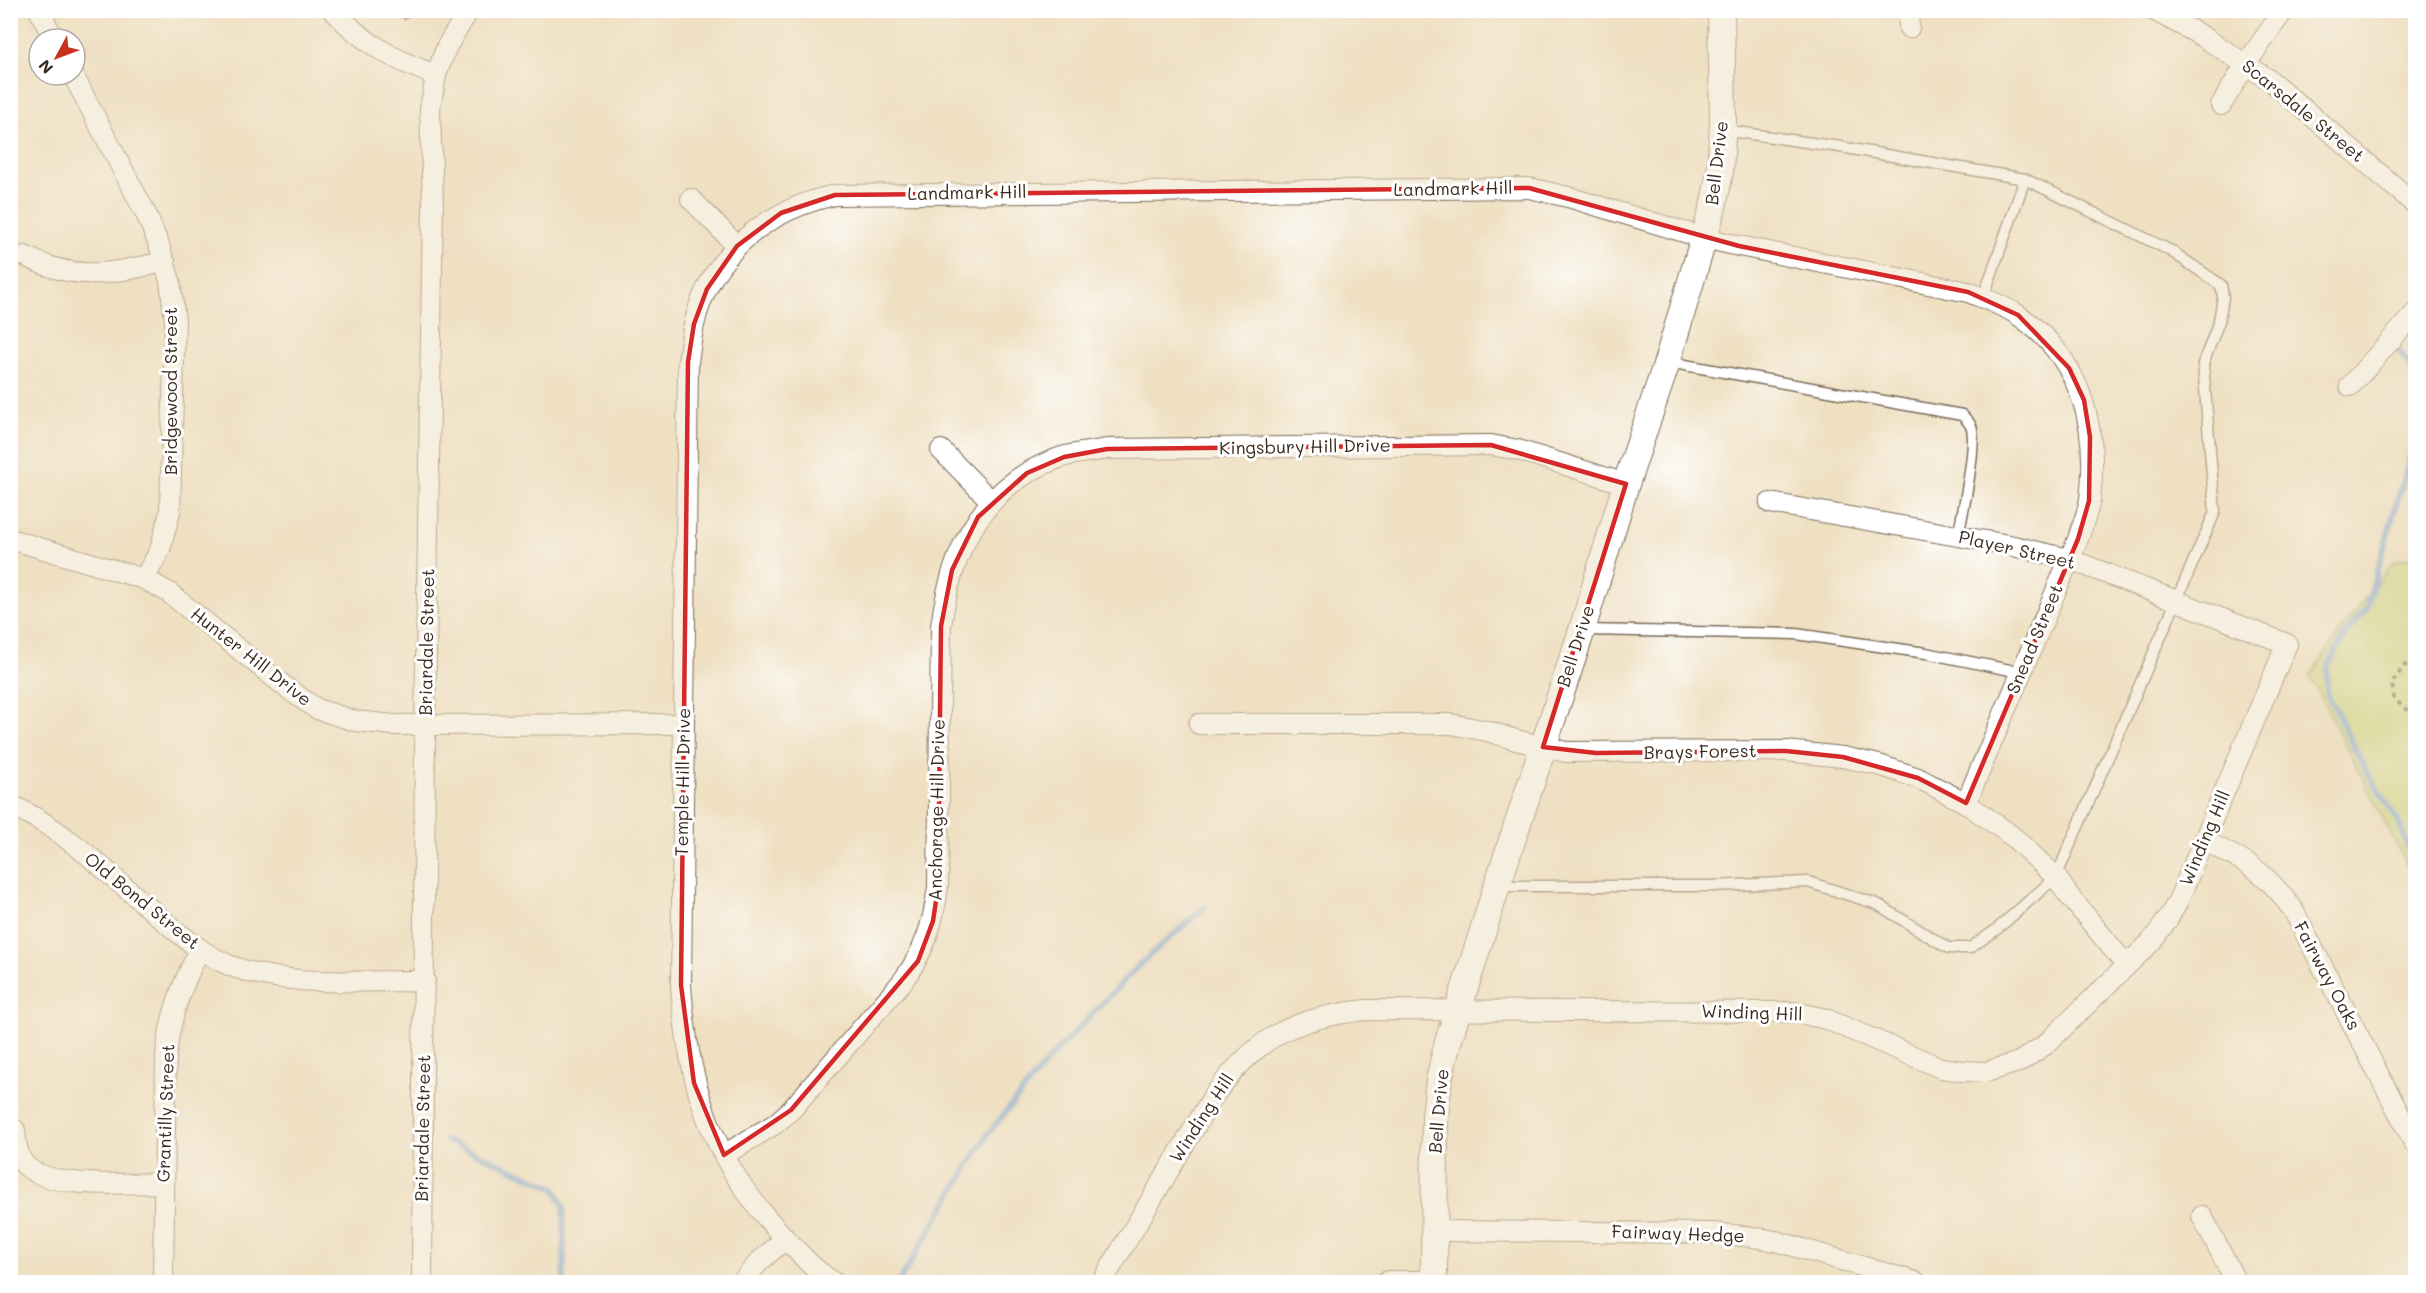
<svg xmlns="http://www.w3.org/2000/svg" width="2426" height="1293" font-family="Mali,sans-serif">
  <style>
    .green { fill: #c7d476; stroke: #817f4a; stroke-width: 1.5 }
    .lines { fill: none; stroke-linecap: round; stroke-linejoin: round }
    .stream { stroke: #6a9fd6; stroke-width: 6 }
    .building { fill: #dd9e7c }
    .service-casing { stroke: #7a6a57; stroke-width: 13 }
    .minor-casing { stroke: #7a6a57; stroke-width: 22 }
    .tertiary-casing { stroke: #7a6a57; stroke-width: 28 }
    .path { stroke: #7a6a57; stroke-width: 4; stroke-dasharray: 4.5 4.5; stroke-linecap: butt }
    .service { stroke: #fff; stroke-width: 10 }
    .minor { stroke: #fff; stroke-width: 20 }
    .tertiary { stroke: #fff; stroke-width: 26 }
    .marked { fill: none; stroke: #d62828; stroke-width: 4.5; stroke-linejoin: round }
    .labels { text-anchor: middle; stroke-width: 6; stroke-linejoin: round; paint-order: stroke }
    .street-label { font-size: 18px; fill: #3b2a1e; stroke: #fff }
  </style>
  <rect width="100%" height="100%" fill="#fff"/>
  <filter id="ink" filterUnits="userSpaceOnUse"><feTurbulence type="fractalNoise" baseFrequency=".0167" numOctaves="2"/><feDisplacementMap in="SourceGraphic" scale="12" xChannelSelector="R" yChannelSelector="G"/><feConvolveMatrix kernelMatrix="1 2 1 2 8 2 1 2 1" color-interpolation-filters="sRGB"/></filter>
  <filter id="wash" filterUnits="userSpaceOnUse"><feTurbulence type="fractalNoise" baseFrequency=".008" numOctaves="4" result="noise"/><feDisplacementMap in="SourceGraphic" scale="24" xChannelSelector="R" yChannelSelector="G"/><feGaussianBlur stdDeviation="1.35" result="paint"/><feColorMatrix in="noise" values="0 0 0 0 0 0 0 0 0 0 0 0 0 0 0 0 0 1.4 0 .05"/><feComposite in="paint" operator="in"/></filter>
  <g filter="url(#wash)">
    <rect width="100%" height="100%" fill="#efe0c2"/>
    <polygon class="green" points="2415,556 2416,556 2415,881 2310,676 2347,622 2394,561"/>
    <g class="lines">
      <g class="stream">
        <polyline points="2399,351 2416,373"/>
        <polyline points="2416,437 2366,609 2344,636 2327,669 2327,693 2367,772 2399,822 2416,869"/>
        <polyline points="446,1140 555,1188 564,1207 564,1282"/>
        <polyline points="899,1282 987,1135 1051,1057 1140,964 1204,908"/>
      </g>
    </g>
    <g id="blocks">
      <polygon class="building" points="395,10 414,10 405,20"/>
    </g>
  </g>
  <g filter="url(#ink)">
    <use href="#blocks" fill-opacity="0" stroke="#7a6a57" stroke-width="1.5"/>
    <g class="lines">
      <g class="service-casing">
        <g id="service">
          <polyline points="1983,298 2025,179"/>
          <path d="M1668 362 1962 415C1965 418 1969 422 1971 426 1978 441 1962 517 1958 536"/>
          <polyline points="1582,630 1796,634 1926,653 2020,672"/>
          <polyline points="1498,886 1712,886 1808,882 1877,904 1948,948 1970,948 1996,930 2056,877 2215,512 2203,364 2219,321 2223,297 2221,285 2171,251 2025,179 1840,147 1723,130"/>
        </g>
      </g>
      <g class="minor-casing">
        <g id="minor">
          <polyline points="39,10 54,39"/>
          <path d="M333 10C363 43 395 61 436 75"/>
          <polyline points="1908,10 1909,28"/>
          <polyline points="2153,10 2202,36 2271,81 2416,205"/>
          <polyline points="73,75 147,216 159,245 170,281 175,320 170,512 160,550 144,579"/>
          <polyline points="2221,105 2246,64 2284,10"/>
          <polyline points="691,199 737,246"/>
          <path d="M25 256C77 283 110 273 165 262"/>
          <polyline points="2350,386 2416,312"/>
          <polyline points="941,450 992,502"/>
          <polyline points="10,539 144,579 168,592 288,689 317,709 355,721 394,725 684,724"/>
          <polyline points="1199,724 1451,724 1487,731 1516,740 1566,752 1786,751 1843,757 1879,765 1918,778 1966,803 2012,836 2056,877 2067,893 2126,965"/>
          <path d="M10 805C64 827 118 883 163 920 183 937 206 956 231 966 289 988 363 980 425 981"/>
          <path d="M2203 840C2246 862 2264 869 2293 910L2416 1146"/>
          <path d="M15 1130C16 1142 17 1156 25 1165 49 1190 130 1183 164 1183"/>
          <path d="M724 1155 775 1124 791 1110 902 982C925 951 933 925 938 887L941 626C951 550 983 483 1062 457 1076 453 1092 452 1107 449L1491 445 1518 450 1626 484"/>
          <polyline points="2202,1216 2236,1282"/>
          <polyline points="1433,1231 1713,1233 1753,1237 1776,1241 1916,1282"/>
          <polyline points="1388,1281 1434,1281"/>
          <path d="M163 1282 166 1055C171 1013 181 987 200 949"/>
          <polyline points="422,1282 425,724 433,203 430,109 436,75 447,46 469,10"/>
          <polyline points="742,1282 759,1262 785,1239"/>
          <path d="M833 1282C814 1270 799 1253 783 1236 712 1162 688 1086 681 985L688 362C690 350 691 337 694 325 710 254 766 210 835 195L1529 188 1568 197 1704 238 1739 246 1968 292C1985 299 2003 305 2018 315 2081 358 2099 426 2090 499 2088 512 2082 526 2078 539L1966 803"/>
          <path d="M1102 1282 1214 1095C1258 1036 1293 1018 1366 1010L1794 1012 1826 1019 1941 1068 1963 1071 1986 1072 2019 1062 2045 1045 2151 942 2168 919 2178 901 2287 644 2069 559 2009 545 1770 503"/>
        </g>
      </g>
      <g class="tertiary-casing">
        <polyline id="tertiary" points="1434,1282 1435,1117 1439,1080 1447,1045 1497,886 1582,630 1626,484 1667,362 1713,207 1720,172 1723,121 1721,10"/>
      </g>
      <polyline class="path" points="2416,666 2405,665 2392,683 2394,699 2416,717"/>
      <use href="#service" class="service"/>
      <use href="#minor" class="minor"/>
      <use href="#tertiary" class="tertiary"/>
    </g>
  </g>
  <path d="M0 0H2426V1293H0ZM1529 188 1739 246 1968 292 2018 315 2069 368 2084 400 2090 437 2089 501 2078 539 1966 803 1918 778 1843 757 1786 751 1596 753 1543 747 1626 484 1491 445 1107 449 1064 457 1027 473 978 517 952 570 941 626 938 887 933 921 918 961 791 1110 724 1155 694 1083 681 985 688 362 694 324 707 289 737 246 781 213 835 195Z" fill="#efe0c2" fill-opacity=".55" fill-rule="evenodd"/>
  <path class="marked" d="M1529 188 1739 246 1968 292 2018 315 2069 368 2084 400 2090 437 2089 501 2078 539 1966 803 1918 778 1843 757 1786 751 1596 753 1543 747 1626 484 1491 445 1107 449 1064 457 1027 473 978 517 952 570 941 626 938 887 933 921 918 961 791 1110 724 1155 694 1083 681 985 688 362 694 324 707 289 737 246 781 213 835 195Z"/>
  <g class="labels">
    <g class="street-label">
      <text transform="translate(2303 111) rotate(39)" y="6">Scarsdale Street</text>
      <text transform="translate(1717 163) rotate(-83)" y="6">Bell Drive</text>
      <text transform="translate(1453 189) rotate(-1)" y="6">Landmark Hill</text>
      <text transform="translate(967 193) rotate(-1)" y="6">Landmark Hill</text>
      <text transform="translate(171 391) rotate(-90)" y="6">Bridgewood Street</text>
      <text transform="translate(1305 447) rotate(-1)" y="6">Kingsbury Hill Drive</text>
      <text transform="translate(2017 550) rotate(13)" y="6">Player Street</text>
      <text transform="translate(2035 639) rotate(-67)" y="6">Snead Street</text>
      <text transform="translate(427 642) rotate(-89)" y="6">Briardale Street</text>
      <text transform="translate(1576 646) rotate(-72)" y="6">Bell Drive</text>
      <text transform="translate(251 657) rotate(38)" y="6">Hunter Hill Drive</text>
      <text transform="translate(1700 752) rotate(-1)" y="6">Brays Forest</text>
      <text transform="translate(683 782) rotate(-89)" y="6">Temple Hill Drive</text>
      <text transform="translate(937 810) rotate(-89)" y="6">Anchorage Hill Drive</text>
      <text transform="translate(2205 838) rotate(-67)" y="6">Winding Hill</text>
      <text transform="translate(142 901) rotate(39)" y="6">Old Bond Street</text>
      <text transform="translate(2327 976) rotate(62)" y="6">Fairway Oaks</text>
      <text transform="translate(1752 1013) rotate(2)" y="6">Winding Hill</text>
      <text transform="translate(1439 1111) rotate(-85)" y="6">Bell Drive</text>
      <text transform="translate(166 1113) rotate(-88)" y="6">Grantilly Street</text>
      <text transform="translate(1202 1118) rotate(-57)" y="6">Winding Hill</text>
      <text transform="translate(423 1128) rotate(-89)" y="6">Briardale Street</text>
      <text transform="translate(1678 1234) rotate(2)" y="6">Fairway Hedge</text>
    </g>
  </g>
  <rect width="2426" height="1293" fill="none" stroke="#fff" stroke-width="36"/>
  <g transform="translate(57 57) rotate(229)"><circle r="28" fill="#ffffff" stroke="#b1aaa5" stroke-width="1.5"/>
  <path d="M0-4.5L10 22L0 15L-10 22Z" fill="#c8321e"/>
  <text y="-9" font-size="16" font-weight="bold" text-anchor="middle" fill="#3b2a1e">N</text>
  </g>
</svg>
